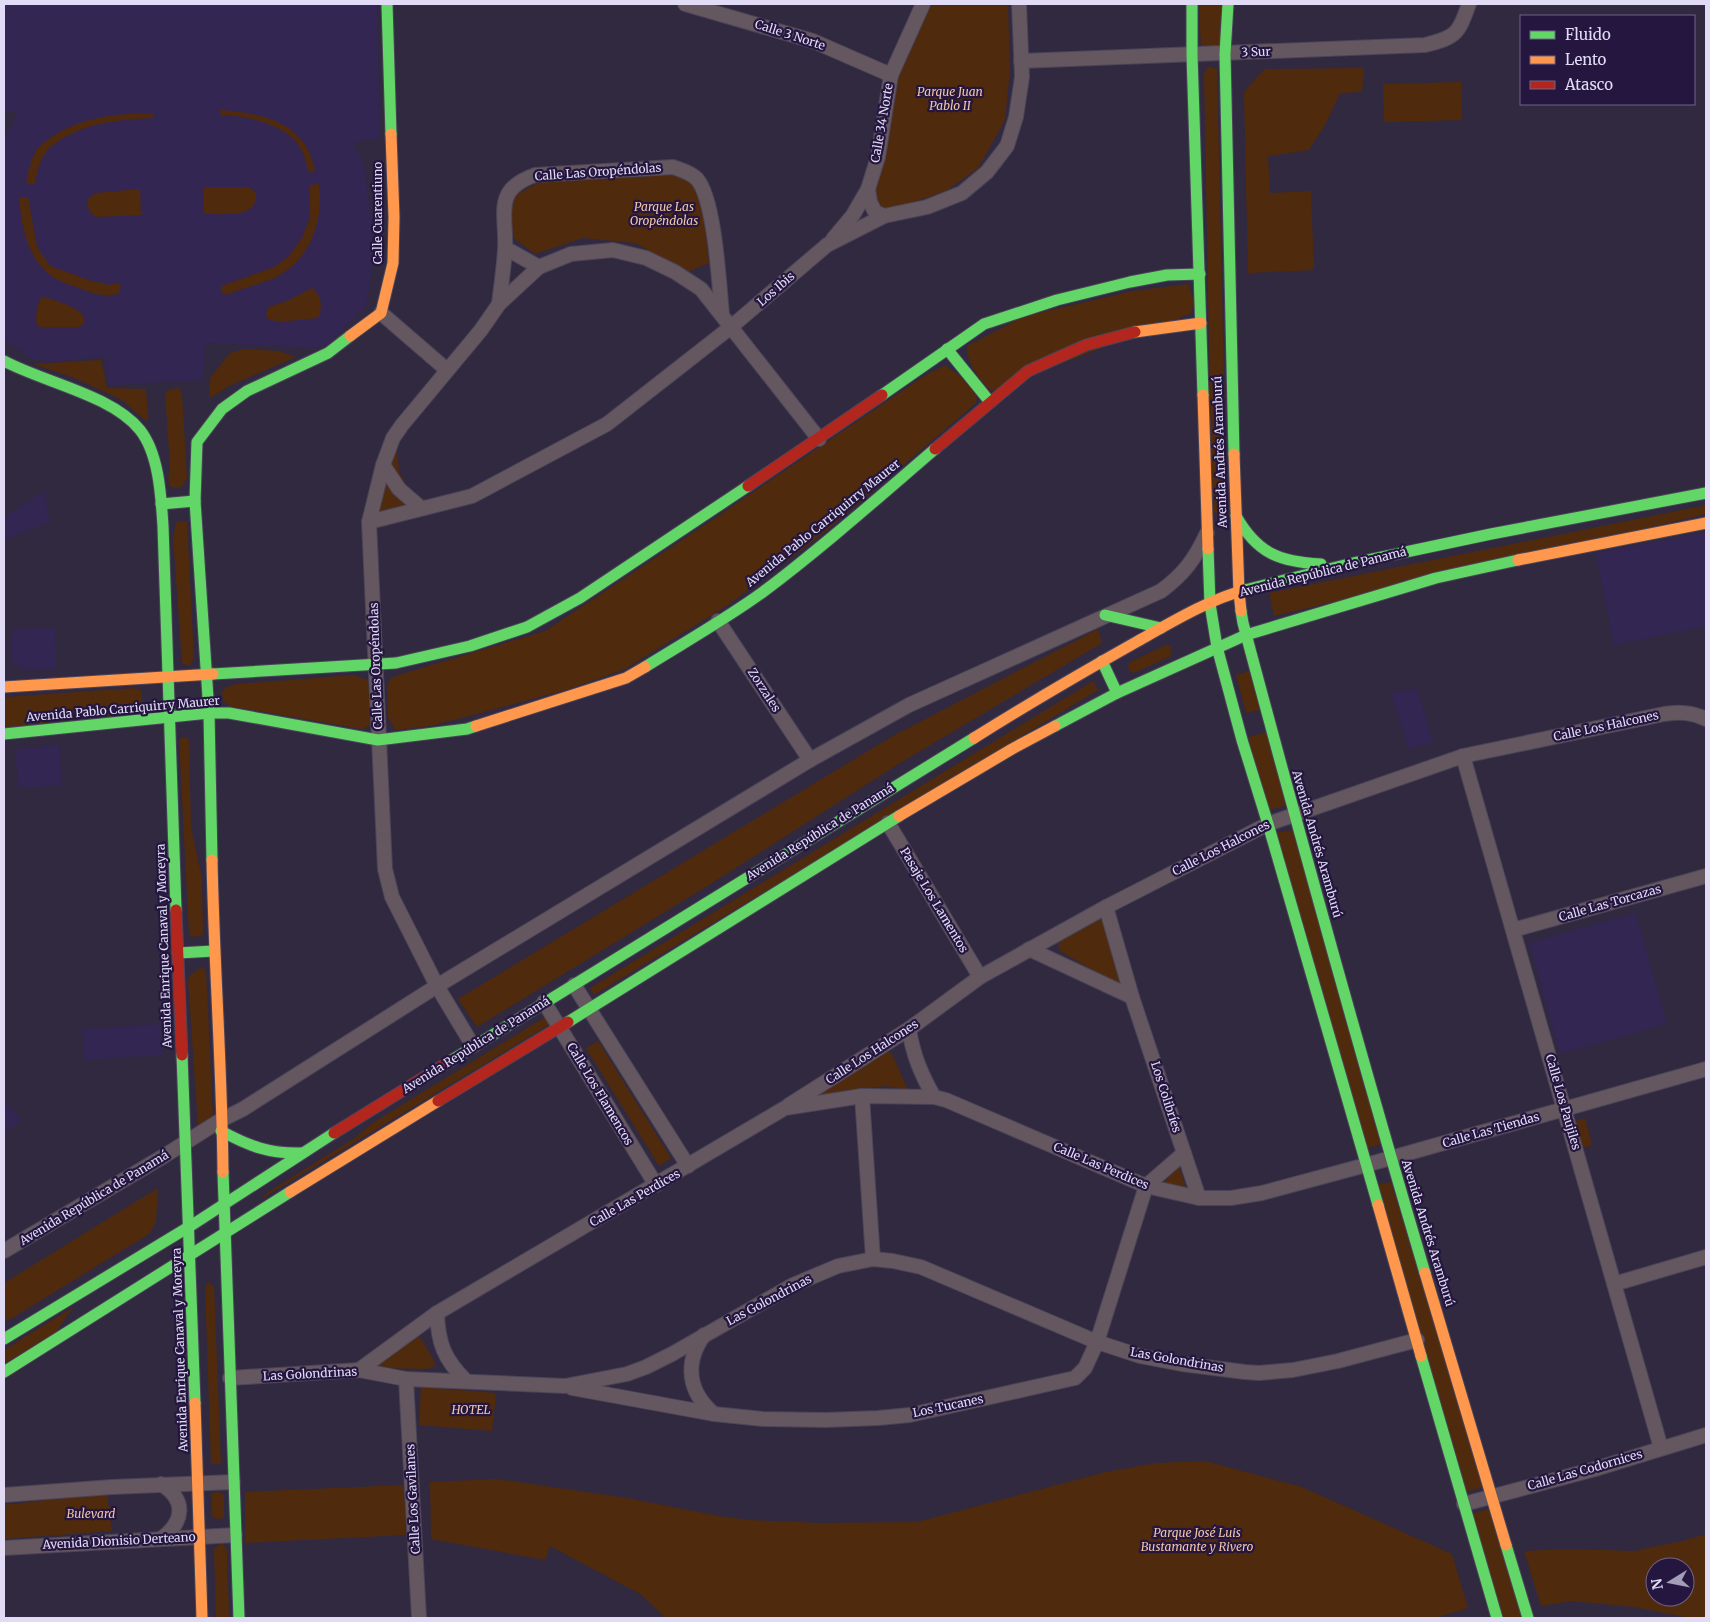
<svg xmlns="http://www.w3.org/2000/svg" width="1710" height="1622" font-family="Merriweather,serif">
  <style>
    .built { fill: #332652 }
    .green { fill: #502a0d; fill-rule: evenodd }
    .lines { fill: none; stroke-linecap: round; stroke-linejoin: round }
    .street-casing { stroke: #4a4458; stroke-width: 16 }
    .fast-casing { stroke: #4a4458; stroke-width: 13 }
    .slow-casing { stroke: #4a4458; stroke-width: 13 }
    .jam-casing { stroke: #4a4458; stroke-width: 13 }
    .street { stroke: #65575f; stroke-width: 14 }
    .fast { stroke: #63d668; stroke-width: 11 }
    .slow { stroke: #ff974d; stroke-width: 11 }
    .jam { stroke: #b3261e; stroke-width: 11 }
    .labels { text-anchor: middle; stroke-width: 4.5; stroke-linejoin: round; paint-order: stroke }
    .street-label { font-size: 12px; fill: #e1dbf6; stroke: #24163e }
    .park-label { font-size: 12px; font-style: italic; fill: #f2c6a8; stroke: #24163e }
  </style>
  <rect width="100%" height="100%" fill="#302940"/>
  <g class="built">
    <polygon points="4,4 377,4 380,139 362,139 354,144 365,168 373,239 370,283 366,306 327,345 315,348 205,343 203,380 108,385 105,356 56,362 32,359 4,340 4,137 15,122 15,112 4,112"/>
    <polygon points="44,491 50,522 4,540 4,518"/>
    <polygon points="1706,532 1706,626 1614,645 1596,553"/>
    <polygon points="55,628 56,669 22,669 12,661 12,629"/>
    <polygon points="1417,689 1433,742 1409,749 1391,693"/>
    <polygon points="59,745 62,785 18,788 15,749"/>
    <polygon points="1636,913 1667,1024 1560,1054 1529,943"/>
    <polygon points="160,1024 162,1055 84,1060 82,1029"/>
    <polygon points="4,1102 22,1120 4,1134"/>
  </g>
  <g class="green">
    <polygon points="932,4 1008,4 1010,70 1005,120 978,168 946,191 893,209 875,205 872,189 897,68"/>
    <polygon points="1199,4 1224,4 1219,47 1201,48"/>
    <polygon points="1208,66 1217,69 1227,515 1221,515 1214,513 1212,508 1204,74"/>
    <polygon points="1364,68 1362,92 1340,93 1325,125 1309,150 1268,156 1270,193 1311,191 1314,270 1248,273 1244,92 1264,69"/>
    <polygon points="1461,82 1462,120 1384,122 1383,84"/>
    <path d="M220 110C262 113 307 122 315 171L308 172C304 140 286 129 256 120 245 117 233 115 221 115Z"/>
    <path d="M153 113V118C122 120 95 121 67 136 60 140 51 145 46 152 39 162 37 172 35 184H26C28 173 30 161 36 151 40 145 45 142 50 138 82 116 116 114 153 113Z"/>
    <polygon points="663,174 687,178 701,194 709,263 687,272 635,243 583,238 535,254 508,234 511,209 516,195 540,182"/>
    <path d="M319 184C324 218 311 259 278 276 262 285 243 287 227 295L221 292V286L274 267 289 256 302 238 309 220 310 185Z"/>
    <path d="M204 187H249L256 193C259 220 221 213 204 214Z"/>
    <path d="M140 189 141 215 97 217C89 214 87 208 88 199L95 193Z"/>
    <path d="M28 197 37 247 50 266 89 280 110 285 115 283 121 285 119 293C106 298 94 294 82 289 74 286 66 284 60 281 28 265 22 230 19 198Z"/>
    <path d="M1188 284C1192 293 1196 305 1190 314L991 391C980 380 966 363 967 346L1025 316 1133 291Z"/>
    <path d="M312 288C321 295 322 304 320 315L317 318 280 322 268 319 266 314 268 307 287 301Z"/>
    <path d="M41 297C49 297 78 308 82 314 85 318 85 320 83 325L78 327H40L37 325C35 314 37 307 41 297Z"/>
    <polygon points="245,349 278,351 296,357 229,386 209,399 210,378 230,353"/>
    <polygon points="101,360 107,388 146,389 148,423 122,400 72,377 33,364"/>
    <polygon points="945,365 960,376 977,394 976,403 820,536 728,605 625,669 566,690 431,726 395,730 388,717 387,685 392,677 545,631 715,518 924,376"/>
    <polygon points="179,388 182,394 187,479 180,488 171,487 168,481 170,467 165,392 171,389"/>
    <polygon points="397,448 399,472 412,494 427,500 376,514 385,462"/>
    <polygon points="1706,505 1706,514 1274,616 1269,593"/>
    <polygon points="177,521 187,522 194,658 189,666 182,663 173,537"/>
    <polygon points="1098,629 1102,643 900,763 709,885 477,1027 458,999 891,737"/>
    <path d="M1166 645 1170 646C1172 650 1172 653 1169 657L1134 673 1129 671 1128 665 1132 661Z"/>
    <polygon points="1249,671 1260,710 1246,713 1236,675"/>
    <polygon points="353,675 368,680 371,725 362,729 229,706 223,700 222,692 226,687 237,684"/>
    <polygon points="1093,681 1098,690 594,995 590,988"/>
    <polygon points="134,688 141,690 143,711 7,727 4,724 4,699 6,697"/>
    <polygon points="1267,732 1288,805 1268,810 1248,737"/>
    <polygon points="181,738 187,738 189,742 191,828 202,878 203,934 200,936 192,937 189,933 179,740"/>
    <polygon points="1293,830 1382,1144 1367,1148 1275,833"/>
    <polygon points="1103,918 1125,983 1120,986 1060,951 1058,943 1061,941 1097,919"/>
    <polygon points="202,967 206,971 213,1118 198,1126 188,980 191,974"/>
    <polygon points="545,1017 549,1025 263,1198 262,1196 356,1137 371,1124"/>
    <polygon points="598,1041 671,1158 659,1166 586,1048"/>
    <polygon points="891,1052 908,1090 886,1086 846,1090 822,1096 822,1088 877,1055"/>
    <polygon points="1585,1118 1592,1145 1583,1148 1576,1121"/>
    <polygon points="1179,1166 1186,1187 1164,1183"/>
    <polygon points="1391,1182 1484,1487 1464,1492 1375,1185"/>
    <polygon points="158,1188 156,1222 149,1234 9,1320 4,1319 4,1283"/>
    <polygon points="208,1282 214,1286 221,1464 211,1464 205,1287"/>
    <polygon points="73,1307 56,1332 4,1364 4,1350"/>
    <polygon points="415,1337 420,1337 434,1360 435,1366 427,1369 381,1368 376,1364"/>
    <polygon points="421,1387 496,1393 492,1431 419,1425"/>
    <polygon points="1205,1461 1302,1487 1452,1554 1468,1608 1435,1618 666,1618 640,1594 550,1546 545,1560 431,1539 430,1482 497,1479 627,1498 719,1516 749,1520 820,1523 917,1522 1106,1472 1156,1463"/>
    <polygon points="404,1485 406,1535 245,1543 245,1492"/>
    <polygon points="217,1491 224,1495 224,1518 217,1519 212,1516 212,1494"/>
    <polygon points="107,1493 112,1531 4,1539 4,1505"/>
    <polygon points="1489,1509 1522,1618 1502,1618 1471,1514"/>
    <path d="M1706 1534V1618H1690L1634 1607 1572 1601 1541 1606 1524 1551 1567 1549 1634 1551 1682 1541ZM1655 1567H1685V1597H1655Z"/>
    <polygon points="222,1543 227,1550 229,1618 216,1618 214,1549"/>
  </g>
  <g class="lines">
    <g class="street-casing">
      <g id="street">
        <polyline points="685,4 813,41 891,75"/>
        <path d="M1021 61 1425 45C1457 37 1458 34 1469 4"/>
        <polyline points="868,189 870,202 875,212 884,216"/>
        <polyline points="833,239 853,215 868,189 878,157 891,75 923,4"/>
        <polyline points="505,248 539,267"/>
        <path d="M499 304C501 286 504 267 505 249 507 215 492 190 535 175L673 167C681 170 690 172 697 179 715 200 719 284 722 314"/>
        <polyline points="381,313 447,370"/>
        <polyline points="383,465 399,489 421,508"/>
        <polyline points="369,522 472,496 607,424 731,327 827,245 884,216 927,207 962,193 987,172 1007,146 1016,117 1022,77 1019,4"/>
        <polyline points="718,621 810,760"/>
        <polyline points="1463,756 1661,1448"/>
        <polyline points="888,823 980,977"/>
        <polyline points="1106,907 1132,997 1199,1198"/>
        <polyline points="1513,930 1706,876"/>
        <polyline points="1029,949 1132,997"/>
        <polyline points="574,985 688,1166"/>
        <polyline points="544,1002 656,1185"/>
        <path d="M909 1029C913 1055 921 1074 934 1097"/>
        <polyline points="473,1046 437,986 392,897 385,869 369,522 383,465 393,438 402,425 481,330 499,304 539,267 571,254 613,250 646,258 675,272 701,289 819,439"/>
        <polyline points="862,1096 873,1259"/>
        <path d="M789 1105 909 1029 980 977 1106 907 1268 824 1463 756 1664 714C1680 712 1692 712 1706 719"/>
        <path d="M4 1251 164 1156 221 1120 243 1109 437 986 810 760 909 705 1161 591C1184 574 1195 559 1207 533"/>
        <polyline points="1614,1284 1706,1257"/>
        <path d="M437 1313C438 1343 444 1359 466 1381"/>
        <path d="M704 1335C684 1363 688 1392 714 1414"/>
        <polyline points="359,1370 437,1313 785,1108 862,1096 934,1097 946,1100 1146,1186 1199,1198 1231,1198 1262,1193 1366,1165 1706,1069"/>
        <polyline points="230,1378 359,1370 406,1379 565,1386 627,1374 646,1367 672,1354 793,1285 838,1266 873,1259 893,1261 921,1267 1097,1342 1140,1356 1182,1364 1245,1372 1259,1373 1293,1370 1338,1361 1417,1340"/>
        <polyline points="406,1379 419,1618"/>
        <polyline points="572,1388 714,1414 763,1419 826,1420 878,1418 910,1415 1075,1378 1085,1368 1097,1342 1146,1186 1184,1153"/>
        <path d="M161 1484C187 1500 184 1522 161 1539"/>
        <polyline points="4,1495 112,1487 233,1482"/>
        <polyline points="1464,1504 1595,1469 1706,1435"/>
        <polyline points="4,1548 235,1535"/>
      </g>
    </g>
    <g class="fast-casing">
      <g id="fast">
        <polyline points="387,4 391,134"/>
        <polyline points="1192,4 1192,55 1203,395"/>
        <polyline points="1228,4 1225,54 1234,454"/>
        <polyline points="947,349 990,402"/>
        <path d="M4 361C43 382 112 395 140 430 159 454 161 496 163 526L176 910"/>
        <polyline points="882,395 984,324 1057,300 1130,282 1167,275 1200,274"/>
        <polyline points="161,504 195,501"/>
        <path d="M1236 516C1257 553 1279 562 1321 564"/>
        <polyline points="1208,549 1210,604 1217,647 1242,740 1268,824 1378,1205"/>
        <polyline points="1245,590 1349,564 1491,534 1706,493"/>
        <path d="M1241 611 1243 623C1301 840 1361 1057 1425 1273"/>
        <polyline points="1105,615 1161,628"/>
        <polyline points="1102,661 1117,693"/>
        <path d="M645 667C685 642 726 619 763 592 823 547 879 497 935 449"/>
        <polyline points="213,674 396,663 470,646 527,627 580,598 748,486"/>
        <polyline points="1055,726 1117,693 1246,635 1436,578 1518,560"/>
        <polyline points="4,734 209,713 229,713 378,740 467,729 476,726"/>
        <polyline points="212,860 209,713 195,501 197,442 222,409 247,391 328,353 350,336"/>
        <polyline points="178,953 214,951"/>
        <polyline points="568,1022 899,816"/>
        <polyline points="182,1055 195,1403"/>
        <polyline points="452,1060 974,738"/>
        <path d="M221 1131C249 1146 269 1154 302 1153"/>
        <polyline points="223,1172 239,1618"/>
        <polyline points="4,1339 192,1225 334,1133"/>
        <polyline points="1421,1356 1497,1618"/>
        <polyline points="4,1372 290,1192"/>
        <polyline points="1506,1545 1528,1618"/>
      </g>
    </g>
    <g class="slow-casing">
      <g id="slow">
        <polyline points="1135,332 1201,323"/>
        <polyline points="350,336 381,313 393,263 394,217 391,134"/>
        <polyline points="1203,395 1208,549"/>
        <polyline points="1234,454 1239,592 1241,611"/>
        <polyline points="1518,560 1706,523"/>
        <polyline points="4,687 213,674"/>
        <polyline points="476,726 626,678 645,667"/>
        <path d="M974 738C1028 704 1083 672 1138 641 1170 623 1210 599 1245 590"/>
        <polyline points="899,816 1012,749 1055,726"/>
        <path d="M212 860C214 964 222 1068 223 1172"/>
        <polyline points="290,1192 438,1101"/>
        <polyline points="1378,1205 1421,1356"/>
        <polyline points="1425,1273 1506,1545"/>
        <polyline points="195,1403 202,1618"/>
      </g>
    </g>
    <g class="jam-casing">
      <g id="jam">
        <polyline points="935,449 1028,371 1086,345 1135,332"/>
        <polyline points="748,486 882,395"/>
        <polyline points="176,910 182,1055"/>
        <polyline points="438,1101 568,1022"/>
        <polyline points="334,1133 452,1060"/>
      </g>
    </g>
    <use href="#street" class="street"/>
    <use href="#fast" class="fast"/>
    <use href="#slow" class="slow"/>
    <use href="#jam" class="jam"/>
  </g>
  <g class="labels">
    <g class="street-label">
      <text transform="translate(790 35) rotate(18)" y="4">Calle 3 Norte</text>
      <text transform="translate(1256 52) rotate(-2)" y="4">3 Sur</text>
      <text transform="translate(882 123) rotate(-80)" y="4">Calle 34 Norte</text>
      <text transform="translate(598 172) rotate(-4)" y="4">Calle Las Oropéndolas</text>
      <text transform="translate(378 213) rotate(-90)" y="4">Calle Cuarentiuno</text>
      <text transform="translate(776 289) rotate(-41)" y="4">Los Ibis</text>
      <text transform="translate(1220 452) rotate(-92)" y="4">Avenida Andrés Aramburú</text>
      <text transform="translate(823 523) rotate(-39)" y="4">Avenida Pablo Carriquirry Maurer</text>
      <text transform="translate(1323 572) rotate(-14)" y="4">Avenida República de Panamá</text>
      <text transform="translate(376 666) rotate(-92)" y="4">Calle Las Oropéndolas</text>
      <text transform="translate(764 690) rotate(57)" y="4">Zorzales</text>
      <text transform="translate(123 709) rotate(-5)" y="4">Avenida Pablo Carriquirry Maurer</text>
      <text transform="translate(1606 726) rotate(-12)" y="4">Calle Los Halcones</text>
      <text transform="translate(820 832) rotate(-32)" y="4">Avenida República de Panamá</text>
      <text transform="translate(1317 844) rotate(74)" y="4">Avenida Andrés Aramburú</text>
      <text transform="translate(1221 848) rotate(-27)" y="4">Calle Los Halcones</text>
      <text transform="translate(934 900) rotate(59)" y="4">Pasaje Los Lamentos</text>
      <text transform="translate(1610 903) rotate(-16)" y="4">Calle Las Torcazas</text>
      <text transform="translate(164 946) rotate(-92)" y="4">Avenida Enrique Canaval y Moreyra</text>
      <text transform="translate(476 1045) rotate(-32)" y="4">Avenida República de Panamá</text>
      <text transform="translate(872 1052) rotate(-33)" y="4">Calle Los Halcones</text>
      <text transform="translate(600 1094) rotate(59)" y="4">Calle Los Flamencos</text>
      <text transform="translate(1166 1097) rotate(72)" y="4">Los Colibríes</text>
      <text transform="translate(1563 1102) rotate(74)" y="4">Calle Los Paujiles</text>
      <text transform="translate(1491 1130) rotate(-16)" y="4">Calle Las Tiendas</text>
      <text transform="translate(1101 1166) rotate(23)" y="4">Calle Las Perdices</text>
      <text transform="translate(94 1198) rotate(-31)" y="4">Avenida República de Panamá</text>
      <text transform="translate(635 1198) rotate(-30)" y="4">Calle Las Perdices</text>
      <text transform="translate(1428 1233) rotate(73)" y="4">Avenida Andrés Aramburú</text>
      <text transform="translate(769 1300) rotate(-28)" y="4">Las Golondrinas</text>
      <text transform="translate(180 1350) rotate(-92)" y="4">Avenida Enrique Canaval y Moreyra</text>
      <text transform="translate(1177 1360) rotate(10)" y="4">Las Golondrinas</text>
      <text transform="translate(310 1374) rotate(-3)" y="4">Las Golondrinas</text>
      <text transform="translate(948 1406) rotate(-12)" y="4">Los Tucanes</text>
      <text transform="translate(1585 1470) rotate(-16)" y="4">Calle Las Codornices</text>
      <text transform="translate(413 1499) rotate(-93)" y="4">Calle Los Gavilanes</text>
      <text transform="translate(119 1541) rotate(-3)" y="4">Avenida Dionisio Derteano</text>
    </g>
    <g class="park-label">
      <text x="950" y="96">Parque Juan<tspan x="950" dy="14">Pablo II</tspan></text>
      <text x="664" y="211">Parque Las<tspan x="664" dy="14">Oropéndolas</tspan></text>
      <text x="471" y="1414">HOTEL</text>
      <text x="91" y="1518">Bulevard</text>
      <text x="1197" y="1537">Parque José Luis<tspan x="1197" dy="14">Bustamante y Rivero</tspan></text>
    </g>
  </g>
  <rect width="1710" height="1622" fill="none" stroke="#e1dbf6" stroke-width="10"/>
  <rect x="1520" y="15" width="175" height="90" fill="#24163e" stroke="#706588"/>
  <rect x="1530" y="31" width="25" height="8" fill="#63d668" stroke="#706588"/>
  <text x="1565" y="40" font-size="15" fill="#e1dbf6">Fluido</text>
  <rect x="1530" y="56" width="25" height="8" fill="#ff974d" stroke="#706588"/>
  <text x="1565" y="65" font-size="15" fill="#e1dbf6">Lento</text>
  <rect x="1530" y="81" width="25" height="8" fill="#b3261e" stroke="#706588"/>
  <text x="1565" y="90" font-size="15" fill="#e1dbf6">Atasco</text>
  <g transform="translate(1670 1582) rotate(260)"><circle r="24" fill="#24163e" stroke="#706588"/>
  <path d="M0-4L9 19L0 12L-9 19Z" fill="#a39db6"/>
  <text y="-8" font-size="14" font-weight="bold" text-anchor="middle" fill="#e1dbf6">N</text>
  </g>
</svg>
